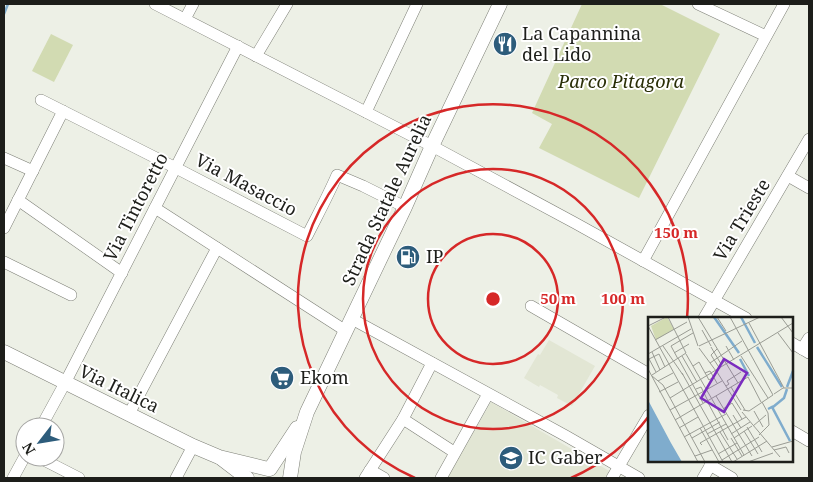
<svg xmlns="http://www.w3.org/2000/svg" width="813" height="482" font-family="'Noto Serif',serif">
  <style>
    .built { fill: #e2e6d4 }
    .green { fill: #d2dbb2 }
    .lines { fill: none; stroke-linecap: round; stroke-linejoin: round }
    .stream { stroke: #7faccd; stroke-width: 2.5 }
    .minor-casing { stroke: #7d7f76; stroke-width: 12 }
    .major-casing { stroke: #7d7f76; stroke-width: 15 }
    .minor { stroke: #fff; stroke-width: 11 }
    .major { stroke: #fff; stroke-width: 14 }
    .ring { fill: none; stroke: #d62828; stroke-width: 2.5 }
    .labels { text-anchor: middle; stroke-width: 4; stroke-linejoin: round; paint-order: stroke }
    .poi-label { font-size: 18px; fill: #1d1e1a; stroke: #fff; text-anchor: start }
    .park-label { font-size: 18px; font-style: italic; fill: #292e07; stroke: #fff }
    .street-label { font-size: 18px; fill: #1d1e1a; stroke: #fff }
    .inset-river { fill: none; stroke: #7faccd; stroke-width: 2.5 }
    .inset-road { fill: none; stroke: #9a9c94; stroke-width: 1 }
    .view { fill: #7b2cbf; fill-opacity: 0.15; stroke: #7b2cbf; stroke-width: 2.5 }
    .inset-edge { fill: none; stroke: #1d1e1a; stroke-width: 2.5 }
    .centre { fill: #d62828; stroke: #fff; stroke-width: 2.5 }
    .ring-label { font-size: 15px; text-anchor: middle; font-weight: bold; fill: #d62828; stroke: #fff; stroke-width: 4; stroke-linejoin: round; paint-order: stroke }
  </style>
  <rect width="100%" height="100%" fill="#edf0e6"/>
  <g class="built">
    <polygon points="549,340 595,366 572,406 557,398 558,395 540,385 539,387 524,378 538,354 540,355"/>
    <polygon points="491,402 611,472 607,478 447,478"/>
  </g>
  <g class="green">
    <polygon points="582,4 660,4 720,34 639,198 539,148 552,124 532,113"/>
    <polygon points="51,34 73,45 54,82 32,71"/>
  </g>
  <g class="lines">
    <polyline class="stream" points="4,14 8,4"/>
    <g class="minor-casing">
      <g id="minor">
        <polyline points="155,4 432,146 575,223 746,318"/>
        <polyline points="698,4 766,36"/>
        <polyline points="185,19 193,4"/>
        <polyline points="256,56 287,4"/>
        <path d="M41 100 176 168 307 236C317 216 328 196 337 175L363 186 405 207"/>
        <polyline points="366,112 417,4"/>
        <polyline points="4,158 33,171"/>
        <polyline points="788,176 809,188"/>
        <polyline points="18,200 122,273"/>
        <polyline points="155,208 346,331"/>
        <polyline points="4,228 63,111"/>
        <polyline points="643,261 784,4"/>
        <polyline points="4,262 71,295"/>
        <polyline points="531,306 649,374"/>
        <polyline points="704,318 809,139"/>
        <polyline points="352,319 566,436 639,478"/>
        <polyline points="792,343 809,353"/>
        <polyline points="802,349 809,338"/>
        <polyline points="129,414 217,248"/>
        <polyline points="403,419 454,452"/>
        <polyline points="41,427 65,383 238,46"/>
        <polyline points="792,431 809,441"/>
        <polyline points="38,457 79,478"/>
        <polyline points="710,465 732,478"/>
        <polyline points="370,470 384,478"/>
        <polyline points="13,478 25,456"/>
        <polyline points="176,478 193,446"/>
        <polyline points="365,478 403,419 432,363"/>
        <polyline points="441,478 488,394"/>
        <polyline points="612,478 649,415"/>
        <polyline points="703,478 713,461"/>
      </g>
    </g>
    <g class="major-casing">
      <g id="major">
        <polyline points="4,352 193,446 219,457 268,469"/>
        <polyline points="222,459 247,478"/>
        <polyline points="270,469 297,428"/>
        <polyline points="290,478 294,452 307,412 405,207 432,146 500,4"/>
      </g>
    </g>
    <use href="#minor" class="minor"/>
    <use href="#major" class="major"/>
  </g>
  <g class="ring">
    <circle cx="493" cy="299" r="65"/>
    <circle cx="493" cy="299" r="130"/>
    <path d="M649 416A195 195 0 0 1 571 478M415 478A195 195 0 1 1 687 318"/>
  </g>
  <defs>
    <g id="restaurant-disc" transform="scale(1.25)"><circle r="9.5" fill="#2d5c7b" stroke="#fff"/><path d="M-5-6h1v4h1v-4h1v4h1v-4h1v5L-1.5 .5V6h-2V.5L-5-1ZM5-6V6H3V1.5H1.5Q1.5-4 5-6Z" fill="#fff"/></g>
    <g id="fuel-disc" transform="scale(1.25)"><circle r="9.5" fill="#2d5c7b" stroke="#fff"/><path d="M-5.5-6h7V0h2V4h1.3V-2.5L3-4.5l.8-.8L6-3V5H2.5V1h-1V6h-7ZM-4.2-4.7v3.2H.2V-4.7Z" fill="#fff"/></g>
    <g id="supermarket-disc" transform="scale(1.25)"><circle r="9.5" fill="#2d5c7b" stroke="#fff"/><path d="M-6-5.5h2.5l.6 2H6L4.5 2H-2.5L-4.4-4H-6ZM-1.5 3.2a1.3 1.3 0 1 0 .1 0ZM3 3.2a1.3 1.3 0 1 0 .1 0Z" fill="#fff"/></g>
    <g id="school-disc" transform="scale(1.25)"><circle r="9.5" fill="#2d5c7b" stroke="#fff"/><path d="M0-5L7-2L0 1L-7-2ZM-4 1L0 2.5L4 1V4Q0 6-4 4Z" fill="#fff"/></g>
  </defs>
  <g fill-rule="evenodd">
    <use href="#restaurant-disc" x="505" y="44"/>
    <use href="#fuel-disc" x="408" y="257"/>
    <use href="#supermarket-disc" x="282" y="378"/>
    <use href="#school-disc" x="511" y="458"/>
  </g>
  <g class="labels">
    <g class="poi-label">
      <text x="522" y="40">La Capannina<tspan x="522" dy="21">del Lido</tspan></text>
      <text x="426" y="263">IP</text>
      <text x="300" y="384">Ekom</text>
      <text x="528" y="464">IC Gaber</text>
    </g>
    <g class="park-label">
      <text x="621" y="88">Parco Pitagora</text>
    </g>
    <g class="street-label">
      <text transform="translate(246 185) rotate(28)" y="6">Via Masaccio</text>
      <text transform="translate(387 200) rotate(-65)" y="6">Strada Statale Aurelia</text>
      <text transform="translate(136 207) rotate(-63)" y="6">Via Tintoretto</text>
      <text transform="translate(742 220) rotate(-59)" y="6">Via Trieste</text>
      <text transform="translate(119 389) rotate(26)" y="6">Via Italica</text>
    </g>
  </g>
  <g transform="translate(648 317)">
    <rect width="145" height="145" fill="#edf0e6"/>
    <path d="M19 0 26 12 8 23 3 9Z" fill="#d2dbb2"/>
    <path d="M0 83 23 126 34 145H0Z" fill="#7faccd"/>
    <path class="inset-river" d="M66 0 91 36M93 0 107 26M109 30 134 70M92 42 101 59M139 70 145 54M125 90 136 81 139 72M120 92 124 90 142 124"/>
    <path class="inset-road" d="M20 0 38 36M40 0 50 29M50 0 90 66M69 0 78 14M82 0 125 78M133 0 145 16M101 6 136 71M0 9 75 145M0 9 18 0M54 13 63 29M130 16 145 36M7 23 39 5M15 29 35 58M51 29 112 0M78 29 86 43M63 30 73 47 77 44M51 31 68 54M69 32 63 38 72 52M4 35 12 53M26 36 41 27M0 37 43 12M38 37 96 138M34 39 49 65M93 39 120 81M0 40 8 55M30 41 55 86M1 42 11 37 17 50M30 42 23 29 45 16M62 46 94 24M45 49 51 45 61 63 66 60M0 52 50 145M69 55 93 93M34 56 84 145M57 56 62 54 69 66M4 58 38 36M4 59 15 68 57 145M10 64 25 56M78 69 81 67 79 64 93 55M83 70 97 93M48 72 53 70 60 84M11 75 30 65M126 77 135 71H145M68 79 104 139M22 81 145 6M59 84 80 123M75 92 84 86 94 102M22 93 74 64M95 93 101 94 125 78M106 94 115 110M94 95 132 140M85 98 93 111M27 103 100 60 113 85M105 109 118 98M99 110 114 135M31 111 50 100M52 111 71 145M96 114 110 137M72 115 89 142M59 117 78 107M83 117 102 105M111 118 121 108 120 96 114 85M36 120 78 97M44 121 72 105M83 121 94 139M86 121 104 109M54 128 52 126 98 100M124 130 145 124M126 133 138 130 141 136M70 137 89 126M47 139 64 133M74 143 111 120M85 145 119 124M100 145 125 136"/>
    <path class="view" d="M76 42 99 56 76 95 53 81Z"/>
    <rect width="145" height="145" class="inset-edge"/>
  </g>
  <circle cx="493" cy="299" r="8" class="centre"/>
  <g class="ring-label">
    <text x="676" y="238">150 m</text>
    <text x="558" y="304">50 m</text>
    <text x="623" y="304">100 m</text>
  </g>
  <rect width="813" height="482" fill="none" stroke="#1d1e1a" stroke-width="10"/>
  <g transform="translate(40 442) rotate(239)"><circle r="24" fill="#ffffff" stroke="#a5a5a3"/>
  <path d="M0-4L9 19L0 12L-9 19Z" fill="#2d5c7b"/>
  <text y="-8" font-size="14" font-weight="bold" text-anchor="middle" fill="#1d1e1a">N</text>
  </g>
</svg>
